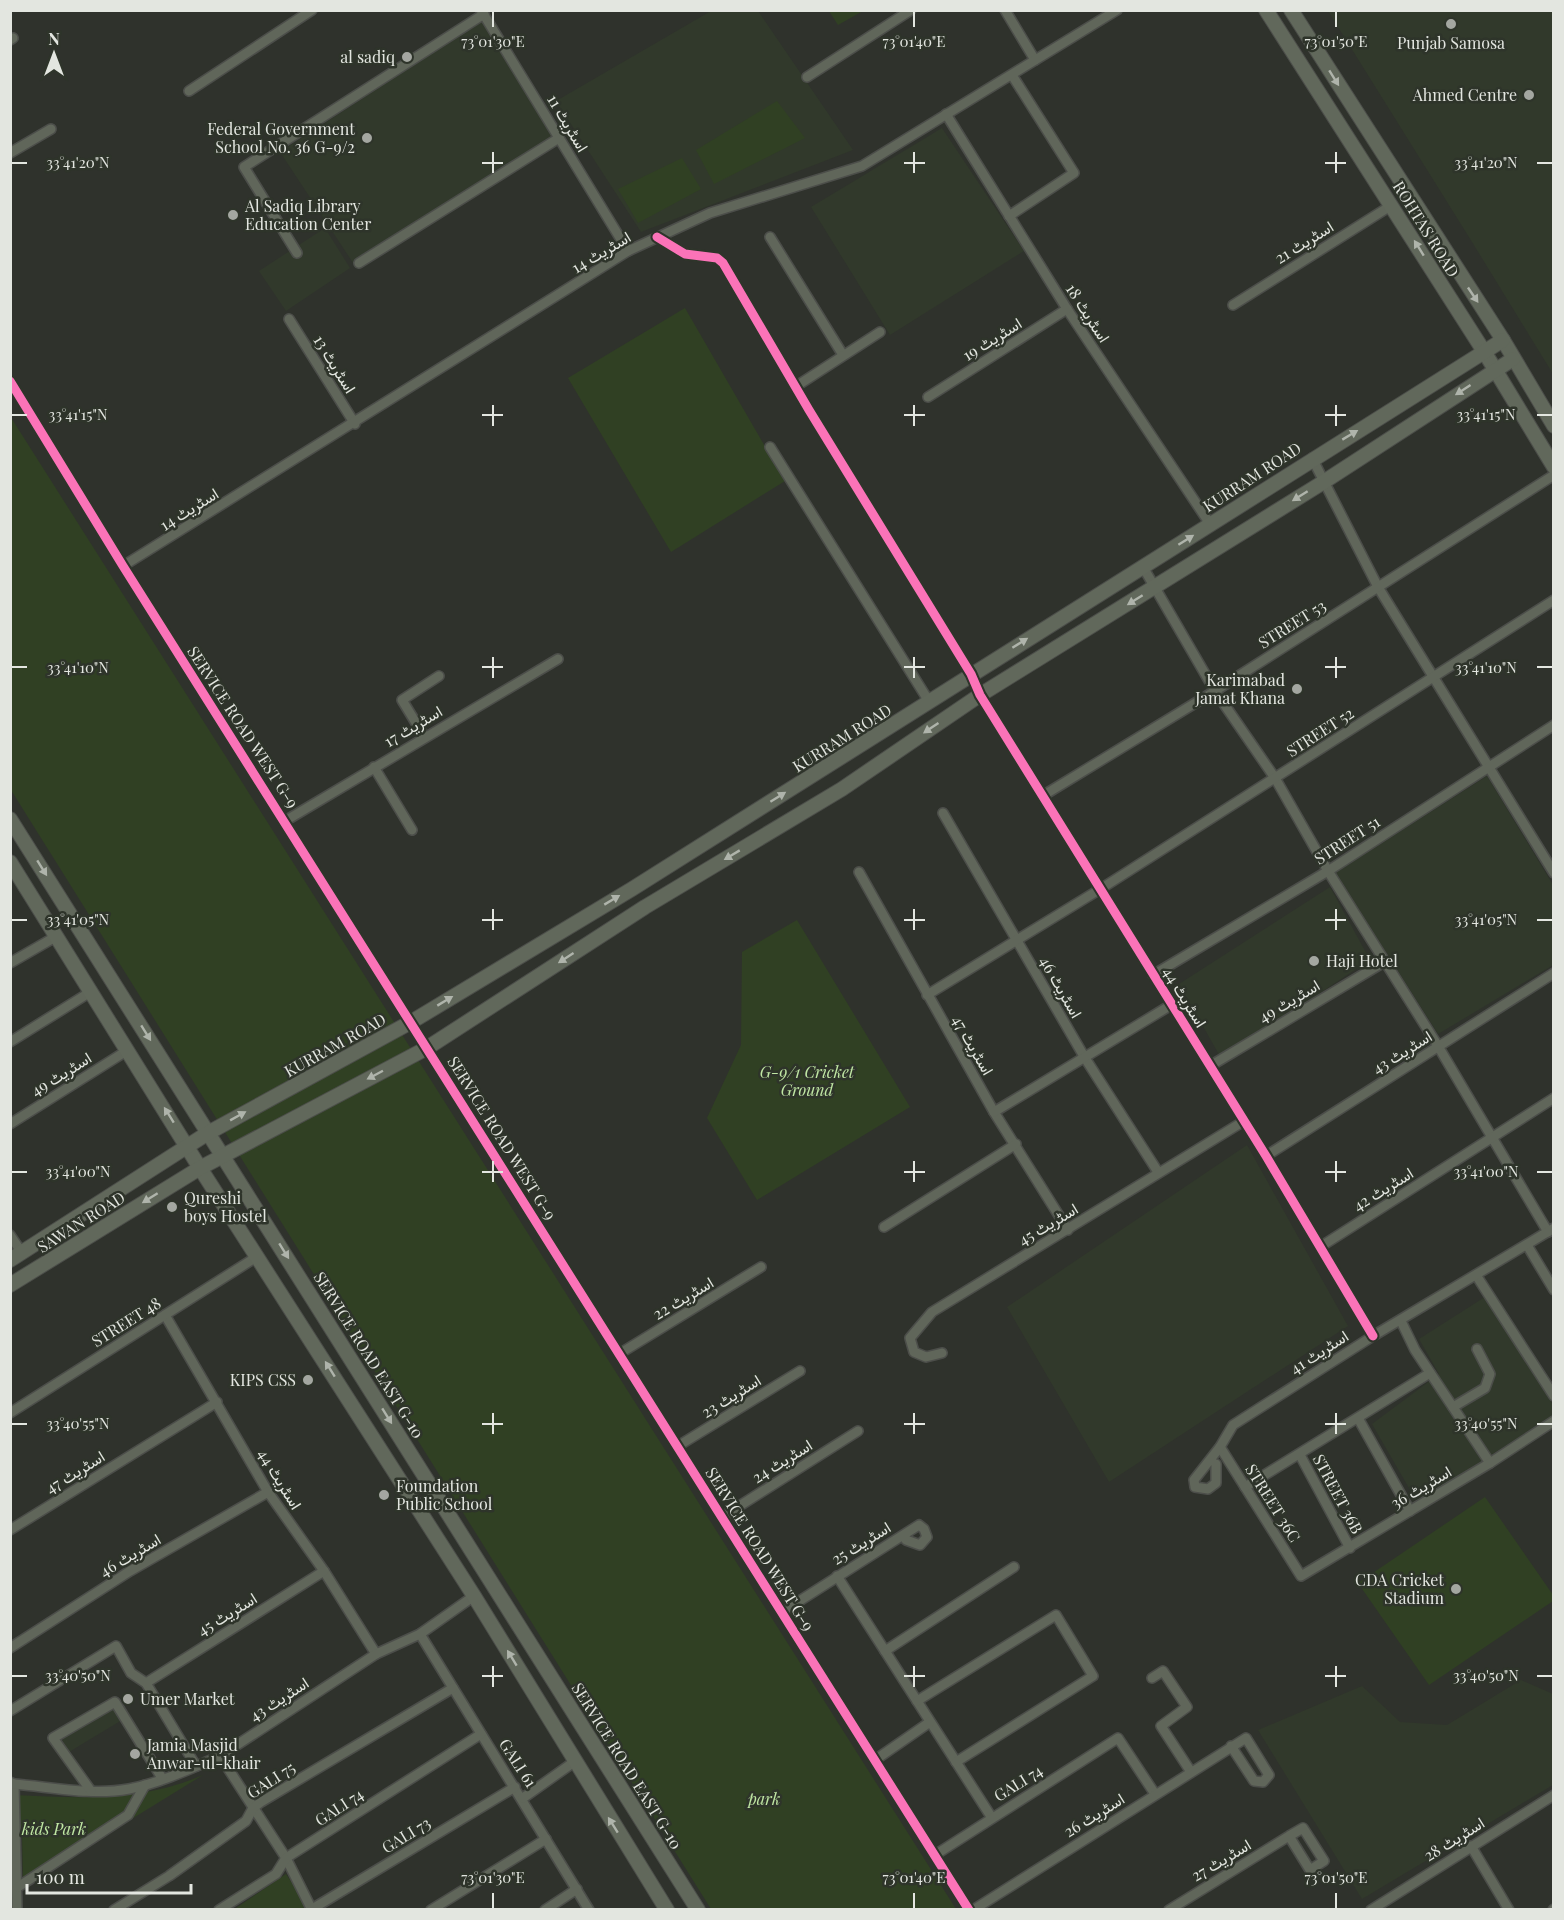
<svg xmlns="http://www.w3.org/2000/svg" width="1564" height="1920" font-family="'Playfair Display',Vazirmatn,serif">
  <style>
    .built { fill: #31392b }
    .green { fill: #304023 }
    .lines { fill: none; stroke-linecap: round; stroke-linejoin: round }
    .minor-casing { stroke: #4c4e4a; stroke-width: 12 }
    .secondary-casing { stroke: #4c4e4a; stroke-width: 16 }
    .minor { stroke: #60665a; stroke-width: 9 }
    .secondary { stroke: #61685b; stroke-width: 14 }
    .cycleway-casing { stroke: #2e342a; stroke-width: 13 }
    .cycleway { stroke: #fb73b8; stroke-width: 9 }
    .oneway { fill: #afb4ab }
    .ticks { fill: none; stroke: #e3e6e0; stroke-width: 2 }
    .poi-dot { fill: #a4a7a1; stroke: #2e342a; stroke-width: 2 }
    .labels { text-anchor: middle; stroke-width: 5; stroke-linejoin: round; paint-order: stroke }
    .poi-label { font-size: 16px; fill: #e3e6e0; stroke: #2e342a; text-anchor: end }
    .street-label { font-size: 16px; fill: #e3e6e0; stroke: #2e342a }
    .park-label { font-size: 16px; font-style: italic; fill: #c0e7a4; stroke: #2e342a }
    .ticks-label { font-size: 15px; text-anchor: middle; fill: #e3e6e0; stroke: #2e342a; stroke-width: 5; stroke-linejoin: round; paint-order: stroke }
  </style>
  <rect width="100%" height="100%" fill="#2f322c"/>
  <g class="built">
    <polygon points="711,11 758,11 853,150 641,232 556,101"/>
    <polygon points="1328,11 1553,11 1553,374 1472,242"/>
    <polygon points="482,21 558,145 357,269 280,152"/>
    <polygon points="942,128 1024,251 890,335 811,207"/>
    <polygon points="325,228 350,268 286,311 259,271"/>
    <polygon points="1487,776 1553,885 1553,965 1438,1034 1335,873"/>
    <polygon points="1330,887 1370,960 1221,1058 1179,984"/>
    <polygon points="1247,1145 1348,1326 1109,1482 1007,1307"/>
    <polygon points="1488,1295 1553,1405 1553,1416 1417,1502 1372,1424 1439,1374 1419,1339"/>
    <polygon points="1521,1680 1553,1694 1553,1785 1362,1899 1258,1730 1362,1686 1400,1722 1447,1725"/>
    <polygon points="115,1707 122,1720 69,1752 61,1738"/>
  </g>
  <g class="green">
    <polygon points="829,11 863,11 838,25"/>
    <polygon points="777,101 805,138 714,184 696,150"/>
    <polygon points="682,158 701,189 638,223 618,189"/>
    <polygon points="685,308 785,481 671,552 568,378"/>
    <polygon points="10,416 956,1909 711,1909 11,790"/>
    <polygon points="797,920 910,1107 757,1200 707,1118 741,1045 742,952"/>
    <polygon points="1485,1497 1553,1595 1553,1601 1429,1685 1358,1583"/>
    <path d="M203 1775 23 1886 22 1831 14 1795C79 1798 142 1802 203 1775Z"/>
    <polygon points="286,1874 309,1909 233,1910"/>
  </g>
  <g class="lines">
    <g class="minor-casing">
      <g id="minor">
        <polyline points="481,10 628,251"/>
        <polyline points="1005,10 1035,60"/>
        <polyline points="10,40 13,38"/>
        <polyline points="807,77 911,10"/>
        <polyline points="189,91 312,10"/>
        <polyline points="946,114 1067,309 1210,524"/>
        <polyline points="10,153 51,129"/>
        <polyline points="1009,216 1074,173 1012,75"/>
        <polyline points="657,237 685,254 717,258 723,263 809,410 971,674 980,695 1266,1156 1373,1336"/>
        <polyline points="770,237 843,355"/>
        <polyline points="297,253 244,167 484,14"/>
        <polyline points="359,263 559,138"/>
        <polyline points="1233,305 1392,205"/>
        <polyline points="289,319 355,424"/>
        <polyline points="10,381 123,566 969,1910"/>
        <polyline points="795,387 880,332"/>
        <polyline points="928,397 1067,309"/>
        <polyline points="770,447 930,703"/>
        <polyline points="1312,458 1378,587 1554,873"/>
        <polyline points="123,566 628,251 710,213 862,166 1117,10"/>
        <polyline points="1143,567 1215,691 1275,778 1328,871 1438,1046 1548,1232"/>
        <polyline points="424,736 402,700 439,676"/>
        <polyline points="374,767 412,830"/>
        <polyline points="1044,795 1215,691 1554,475"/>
        <polyline points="943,813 1085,1058 1158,1172"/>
        <polyline points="285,821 558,659"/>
        <polyline points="859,872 994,1112 1068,1230"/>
        <polyline points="10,963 57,936"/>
        <polyline points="1153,975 1328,871 1554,725"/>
        <polyline points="927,995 1102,888 1554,600"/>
        <polyline points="10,1042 92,991"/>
        <polyline points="1210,1066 1384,962"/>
        <polyline points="994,1112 1171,1005"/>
        <polyline points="10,1124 128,1050"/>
        <polyline points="1266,1156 1554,973"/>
        <polyline points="884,1227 1016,1144"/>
        <polyline points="10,1235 22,1253"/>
        <polyline points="1527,1245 1554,1290"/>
        <polyline points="1320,1247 1554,1098"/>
        <polyline points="1476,1275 1554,1396"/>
        <polyline points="165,1315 268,1492 324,1571 376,1654"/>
        <polyline points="1401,1321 1415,1350 1490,1463"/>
        <polyline points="942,1353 926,1357 914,1352 910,1338 932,1312 1244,1121"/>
        <polyline points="619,1354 761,1267"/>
        <polyline points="1453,1407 1485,1388 1490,1374 1477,1349"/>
        <polyline points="10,1413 258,1256"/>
        <polyline points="1358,1418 1410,1511"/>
        <polyline points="678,1446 800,1371"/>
        <polyline points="1220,1447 1301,1576 1490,1463 1554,1421"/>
        <polyline points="1300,1455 1350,1548"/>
        <polyline points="1216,1464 1216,1483 1208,1489 1195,1487 1194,1480 1220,1447 1233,1425 1373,1336 1554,1228"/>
        <polyline points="1245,1487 1430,1373"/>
        <polyline points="722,1517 858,1431"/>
        <polyline points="10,1530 217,1402"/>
        <polyline points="837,1576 992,1818"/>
        <polyline points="782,1612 919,1525 924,1529 927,1537 920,1545 906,1540 905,1536"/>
        <polyline points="420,1634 589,1910"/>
        <polyline points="10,1648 130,1571 268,1492"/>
        <polyline points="885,1651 1014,1567"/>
        <polyline points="1152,1678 1163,1671 1187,1707 1161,1726 1191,1772"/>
        <polyline points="146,1683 324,1571"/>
        <polyline points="917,1701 1056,1615 1093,1676 956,1762"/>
        <polyline points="10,1711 116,1646 131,1673 146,1683 196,1766"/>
        <polyline points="220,1756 286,1858 312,1910"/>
        <polyline points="875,1760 930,1722"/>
        <polyline points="10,1782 14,1784 17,1910"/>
        <path d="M14 1784C51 1787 92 1796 129 1789 160 1783 192 1768 220 1756L376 1654 420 1634 474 1596"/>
        <polyline points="91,1791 53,1738 115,1702 162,1778"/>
        <polyline points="523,1798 574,1762"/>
        <polyline points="1471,1846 1509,1910"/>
        <polyline points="935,1855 1118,1738 1155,1794"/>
        <polyline points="18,1887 128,1815 145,1785"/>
        <polyline points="312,1909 515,1787"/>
        <polyline points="114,1910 169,1876 246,1821 253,1808 261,1802 453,1688"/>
        <polyline points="219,1910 276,1874 286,1858 481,1734"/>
        <polyline points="431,1910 546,1839"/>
        <polyline points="545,1910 577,1889"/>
        <polyline points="973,1910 1246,1738 1269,1775 1263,1782 1254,1781 1231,1746"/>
        <polyline points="1169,1910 1289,1836 1303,1828 1324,1861 1310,1870 1289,1836"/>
        <polyline points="1371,1910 1554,1795"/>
        <polyline points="1553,1910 1554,1909"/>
      </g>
    </g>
    <g class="secondary-casing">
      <g id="secondary">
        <polyline points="1266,10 1485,353 1554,467"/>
        <polyline points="1291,10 1503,340 1554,426"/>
        <polyline points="10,819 698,1910"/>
        <polyline points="10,862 200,1168 474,1596 667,1910"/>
        <polyline points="10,1260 208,1133 411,1022 632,889 1503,340"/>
        <polyline points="10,1285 200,1168 427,1048 645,907 842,789 980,695 1322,483 1513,359"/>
      </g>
    </g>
    <use href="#minor" class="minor"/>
    <use href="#secondary" class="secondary"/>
    <g class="cycleway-casing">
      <g id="cycleway">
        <polyline points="657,237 685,254 717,258 723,263 809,410 971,674 980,695 1266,1156 1373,1336"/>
        <polyline points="10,381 123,566 969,1910"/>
      </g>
    </g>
    <use href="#cycleway" class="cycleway"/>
  </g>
  <defs><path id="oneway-solid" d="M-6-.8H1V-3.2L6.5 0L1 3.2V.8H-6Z" transform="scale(1.5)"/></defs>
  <g class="oneway">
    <use href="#oneway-solid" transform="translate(1334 78) rotate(58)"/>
    <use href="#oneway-solid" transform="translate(1419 248) rotate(-122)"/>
    <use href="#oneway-solid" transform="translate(1473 295) rotate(56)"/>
    <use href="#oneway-solid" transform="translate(1463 390) rotate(147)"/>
    <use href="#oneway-solid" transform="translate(1350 435) rotate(-31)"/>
    <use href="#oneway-solid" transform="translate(1300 496) rotate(148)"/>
    <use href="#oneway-solid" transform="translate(1186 540) rotate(-32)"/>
    <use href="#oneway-solid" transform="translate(1135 600) rotate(148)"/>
    <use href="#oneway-solid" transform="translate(1020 643) rotate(-32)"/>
    <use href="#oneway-solid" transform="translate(931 728) rotate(146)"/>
    <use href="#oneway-solid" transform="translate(778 797) rotate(-32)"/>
    <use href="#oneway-solid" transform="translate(732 855) rotate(149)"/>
    <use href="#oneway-solid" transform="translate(42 868) rotate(58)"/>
    <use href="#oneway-solid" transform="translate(612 900) rotate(-31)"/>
    <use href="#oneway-solid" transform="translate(566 958) rotate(147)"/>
    <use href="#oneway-solid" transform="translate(445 1001) rotate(-31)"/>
    <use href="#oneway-solid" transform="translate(146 1033) rotate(58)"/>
    <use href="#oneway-solid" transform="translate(375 1075) rotate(152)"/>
    <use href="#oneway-solid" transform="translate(169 1115) rotate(-122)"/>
    <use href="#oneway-solid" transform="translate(238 1116) rotate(-29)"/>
    <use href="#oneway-solid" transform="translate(150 1198) rotate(148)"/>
    <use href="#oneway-solid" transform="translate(284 1251) rotate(58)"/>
    <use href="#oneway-solid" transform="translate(330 1369) rotate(-122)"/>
    <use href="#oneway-solid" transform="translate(387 1416) rotate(58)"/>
    <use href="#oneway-solid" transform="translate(512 1658) rotate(-121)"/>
    <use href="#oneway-solid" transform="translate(613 1825) rotate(-122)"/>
  </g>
  <path class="ticks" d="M493 12V27M914 12V27M1336 12V27M493 152V173M914 152V173M1336 152V173M12 163H27M482 163H503M904 163H925M1325 163H1346M1537 163H1552M493 405V426M914 405V426M1336 405V426M12 415H27M482 415H503M904 415H925M1325 415H1346M1537 415H1552M493 657V678M914 657V678M1336 657V678M12 667H27M482 667H503M904 667H925M1325 667H1346M1537 667H1552M493 909V930M914 909V930M1336 909V930M12 920H27M482 920H503M904 920H925M1325 920H1346M1537 920H1552M493 1161V1182M914 1161V1182M1336 1161V1182M12 1172H27M482 1172H503M904 1172H925M1325 1172H1346M1537 1172H1552M493 1413V1434M914 1413V1434M1336 1413V1434M12 1424H27M482 1424H503M904 1424H925M1325 1424H1346M1537 1424H1552M493 1666V1687M914 1666V1687M1336 1666V1687M12 1676H27M482 1676H503M904 1676H925M1325 1676H1346M1537 1676H1552M493 1893V1908M914 1893V1908M1336 1893V1908"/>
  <g class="poi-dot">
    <circle cx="1451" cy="24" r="6"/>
    <circle cx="407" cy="57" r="6"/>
    <circle cx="1529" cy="95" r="6"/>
    <circle cx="367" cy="138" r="6"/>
    <circle cx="233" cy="215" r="6"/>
    <circle cx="1297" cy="689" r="6"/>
    <circle cx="1314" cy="961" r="6"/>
    <circle cx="172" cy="1207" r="6"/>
    <circle cx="308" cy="1380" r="6"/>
    <circle cx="384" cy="1495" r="6"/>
    <circle cx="1456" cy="1589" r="6"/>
    <circle cx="128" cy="1699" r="6"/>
    <circle cx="135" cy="1754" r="6"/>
  </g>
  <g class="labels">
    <g class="poi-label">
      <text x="1451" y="49" text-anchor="middle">Punjab Samosa</text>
      <text x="395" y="63">al sadiq</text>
      <text x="1517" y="101">Ahmed Centre</text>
      <text x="355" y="135">Federal Government<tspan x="355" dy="18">School No. 36 G-9/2</tspan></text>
      <text x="245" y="212" text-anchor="start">Al Sadiq Library<tspan x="245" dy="18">Education Center</tspan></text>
      <text x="1285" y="686">Karimabad<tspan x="1285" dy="18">Jamat Khana</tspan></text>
      <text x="1326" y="967" text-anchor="start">Haji Hotel</text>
      <text x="184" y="1204" text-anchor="start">Qureshi<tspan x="184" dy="18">boys Hostel</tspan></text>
      <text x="296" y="1386">KIPS CSS</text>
      <text x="396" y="1492" text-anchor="start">Foundation<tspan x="396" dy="18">Public School</tspan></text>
      <text x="1444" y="1586">CDA Cricket<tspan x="1444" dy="18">Stadium</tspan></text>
      <text x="140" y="1705" text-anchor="start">Umer Market</text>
      <text x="147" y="1751" text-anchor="start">Jamia Masjid<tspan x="147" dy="18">Anwar-ul-khair</tspan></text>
    </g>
    <g class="street-label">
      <text transform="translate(568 123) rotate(59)" y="6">اسٹریٹ 11</text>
      <text transform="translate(1426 229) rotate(58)" y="6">ROHTAS ROAD</text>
      <text transform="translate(1304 242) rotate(-32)" y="6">اسٹریٹ 21</text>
      <text transform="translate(601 252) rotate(-31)" y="6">اسٹریٹ 14</text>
      <text transform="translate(1088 313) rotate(57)" y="6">اسٹریٹ 18</text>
      <text transform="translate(992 339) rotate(-32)" y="6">اسٹریٹ 19</text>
      <text transform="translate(335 364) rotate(58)" y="6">اسٹریٹ 13</text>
      <text transform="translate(1252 477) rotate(-33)" y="6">KURRAM ROAD</text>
      <text transform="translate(189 509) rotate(-32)" y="6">اسٹریٹ 14</text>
      <text transform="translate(1292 624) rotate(-32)" y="6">STREET 53</text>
      <text transform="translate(413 726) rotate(-31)" y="6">اسٹریٹ 17</text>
      <text transform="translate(243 727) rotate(57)" y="6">SERVICE ROAD WEST G-9</text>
      <text transform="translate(1320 732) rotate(-33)" y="6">STREET 52</text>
      <text transform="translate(842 738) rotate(-32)" y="6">KURRAM ROAD</text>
      <text transform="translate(1347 840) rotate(-33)" y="6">STREET 51</text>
      <text transform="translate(1061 987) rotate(60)" y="6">اسٹریٹ 46</text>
      <text transform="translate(1185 997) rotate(58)" y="6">اسٹریٹ 44</text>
      <text transform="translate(1289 1001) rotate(-31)" y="6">اسٹریٹ 49</text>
      <text transform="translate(335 1045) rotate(-29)" y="6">KURRAM ROAD</text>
      <text transform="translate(973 1045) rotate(60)" y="6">اسٹریٹ 47</text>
      <text transform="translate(1402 1052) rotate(-32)" y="6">اسٹریٹ 43</text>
      <text transform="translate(61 1074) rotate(-32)" y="6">اسٹریٹ 49</text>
      <text transform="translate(502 1138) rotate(58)" y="6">SERVICE ROAD WEST G-9</text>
      <text transform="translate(1383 1189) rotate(-32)" y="6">اسٹریٹ 42</text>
      <text transform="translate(81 1222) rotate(-32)" y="6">SAWAN ROAD</text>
      <text transform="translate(1048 1224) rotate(-31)" y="6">اسٹریٹ 45</text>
      <text transform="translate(683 1298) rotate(-31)" y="6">اسٹریٹ 22</text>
      <text transform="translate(126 1322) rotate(-32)" y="6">STREET 48</text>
      <text transform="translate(1319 1352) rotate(-33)" y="6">اسٹریٹ 41</text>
      <text transform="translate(369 1355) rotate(58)" y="6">SERVICE ROAD EAST G-10</text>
      <text transform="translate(731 1396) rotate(-32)" y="6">اسٹریٹ 23</text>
      <text transform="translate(782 1461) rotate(-32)" y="6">اسٹریٹ 24</text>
      <text transform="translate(75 1472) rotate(-32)" y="6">اسٹریٹ 47</text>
      <text transform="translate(280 1479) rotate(58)" y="6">اسٹریٹ 44</text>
      <text transform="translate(1421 1487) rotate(-31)" y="6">اسٹریٹ 36</text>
      <text transform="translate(1338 1494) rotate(62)" y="6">STREET 36B</text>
      <text transform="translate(1273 1503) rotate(58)" y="6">STREET 36C</text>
      <text transform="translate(861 1543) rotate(-32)" y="6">اسٹریٹ 25</text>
      <text transform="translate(760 1549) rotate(58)" y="6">SERVICE ROAD WEST G-9</text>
      <text transform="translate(130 1555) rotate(-31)" y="6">اسٹریٹ 46</text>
      <text transform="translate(227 1614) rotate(-32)" y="6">اسٹریٹ 45</text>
      <text transform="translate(279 1699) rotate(-33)" y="6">اسٹریٹ 43</text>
      <text transform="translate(518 1763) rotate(57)" y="6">GALI 61</text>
      <text transform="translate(627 1766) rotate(58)" y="6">SERVICE ROAD EAST G-10</text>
      <text transform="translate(271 1780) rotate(-33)" y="6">GALI 75</text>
      <text transform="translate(1018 1783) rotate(-32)" y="6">GALI 74</text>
      <text transform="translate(339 1807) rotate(-33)" y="6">GALI 74</text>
      <text transform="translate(1094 1815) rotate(-32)" y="6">اسٹریٹ 26</text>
      <text transform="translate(406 1835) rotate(-31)" y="6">GALI 73</text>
      <text transform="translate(1454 1839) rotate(-32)" y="6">اسٹریٹ 28</text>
      <text transform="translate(1221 1860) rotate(-31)" y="6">اسٹریٹ 27</text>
    </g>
    <g class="park-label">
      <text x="807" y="1078">G-9/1 Cricket<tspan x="807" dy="18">Ground</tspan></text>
      <text x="764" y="1805">park</text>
      <text x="54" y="1835">kids Park</text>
    </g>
  </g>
  <g class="ticks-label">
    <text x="493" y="47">73°01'30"E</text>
    <text x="914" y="47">73°01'40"E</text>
    <text x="1336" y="47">73°01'50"E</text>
    <text x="78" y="168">33°41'20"N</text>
    <text x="1486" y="168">33°41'20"N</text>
    <text x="78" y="420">33°41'15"N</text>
    <text x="1486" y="420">33°41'15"N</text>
    <text x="78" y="673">33°41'10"N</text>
    <text x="1486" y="673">33°41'10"N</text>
    <text x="78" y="925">33°41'05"N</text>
    <text x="1486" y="925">33°41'05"N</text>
    <text x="78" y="1177">33°41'00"N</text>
    <text x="1486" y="1177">33°41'00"N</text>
    <text x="78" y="1429">33°40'55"N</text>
    <text x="1486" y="1429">33°40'55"N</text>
    <text x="78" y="1681">33°40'50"N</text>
    <text x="1486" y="1681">33°40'50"N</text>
    <text x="493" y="1883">73°01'30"E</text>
    <text x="914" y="1883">73°01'40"E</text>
    <text x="1336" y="1883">73°01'50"E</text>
  </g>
  <rect width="1564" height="1920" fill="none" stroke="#e3e6e0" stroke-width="24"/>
  <g transform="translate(54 54)" stroke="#2e342a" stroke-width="4.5" paint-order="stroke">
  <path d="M0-4.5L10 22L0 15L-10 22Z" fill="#e3e6e0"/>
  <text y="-9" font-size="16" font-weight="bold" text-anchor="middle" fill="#e3e6e0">N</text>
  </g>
  <path d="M27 1884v9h164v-9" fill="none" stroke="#e3e6e0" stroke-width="3"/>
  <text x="36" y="1884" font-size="18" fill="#e3e6e0" stroke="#2e342a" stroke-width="4.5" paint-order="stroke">100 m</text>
</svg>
